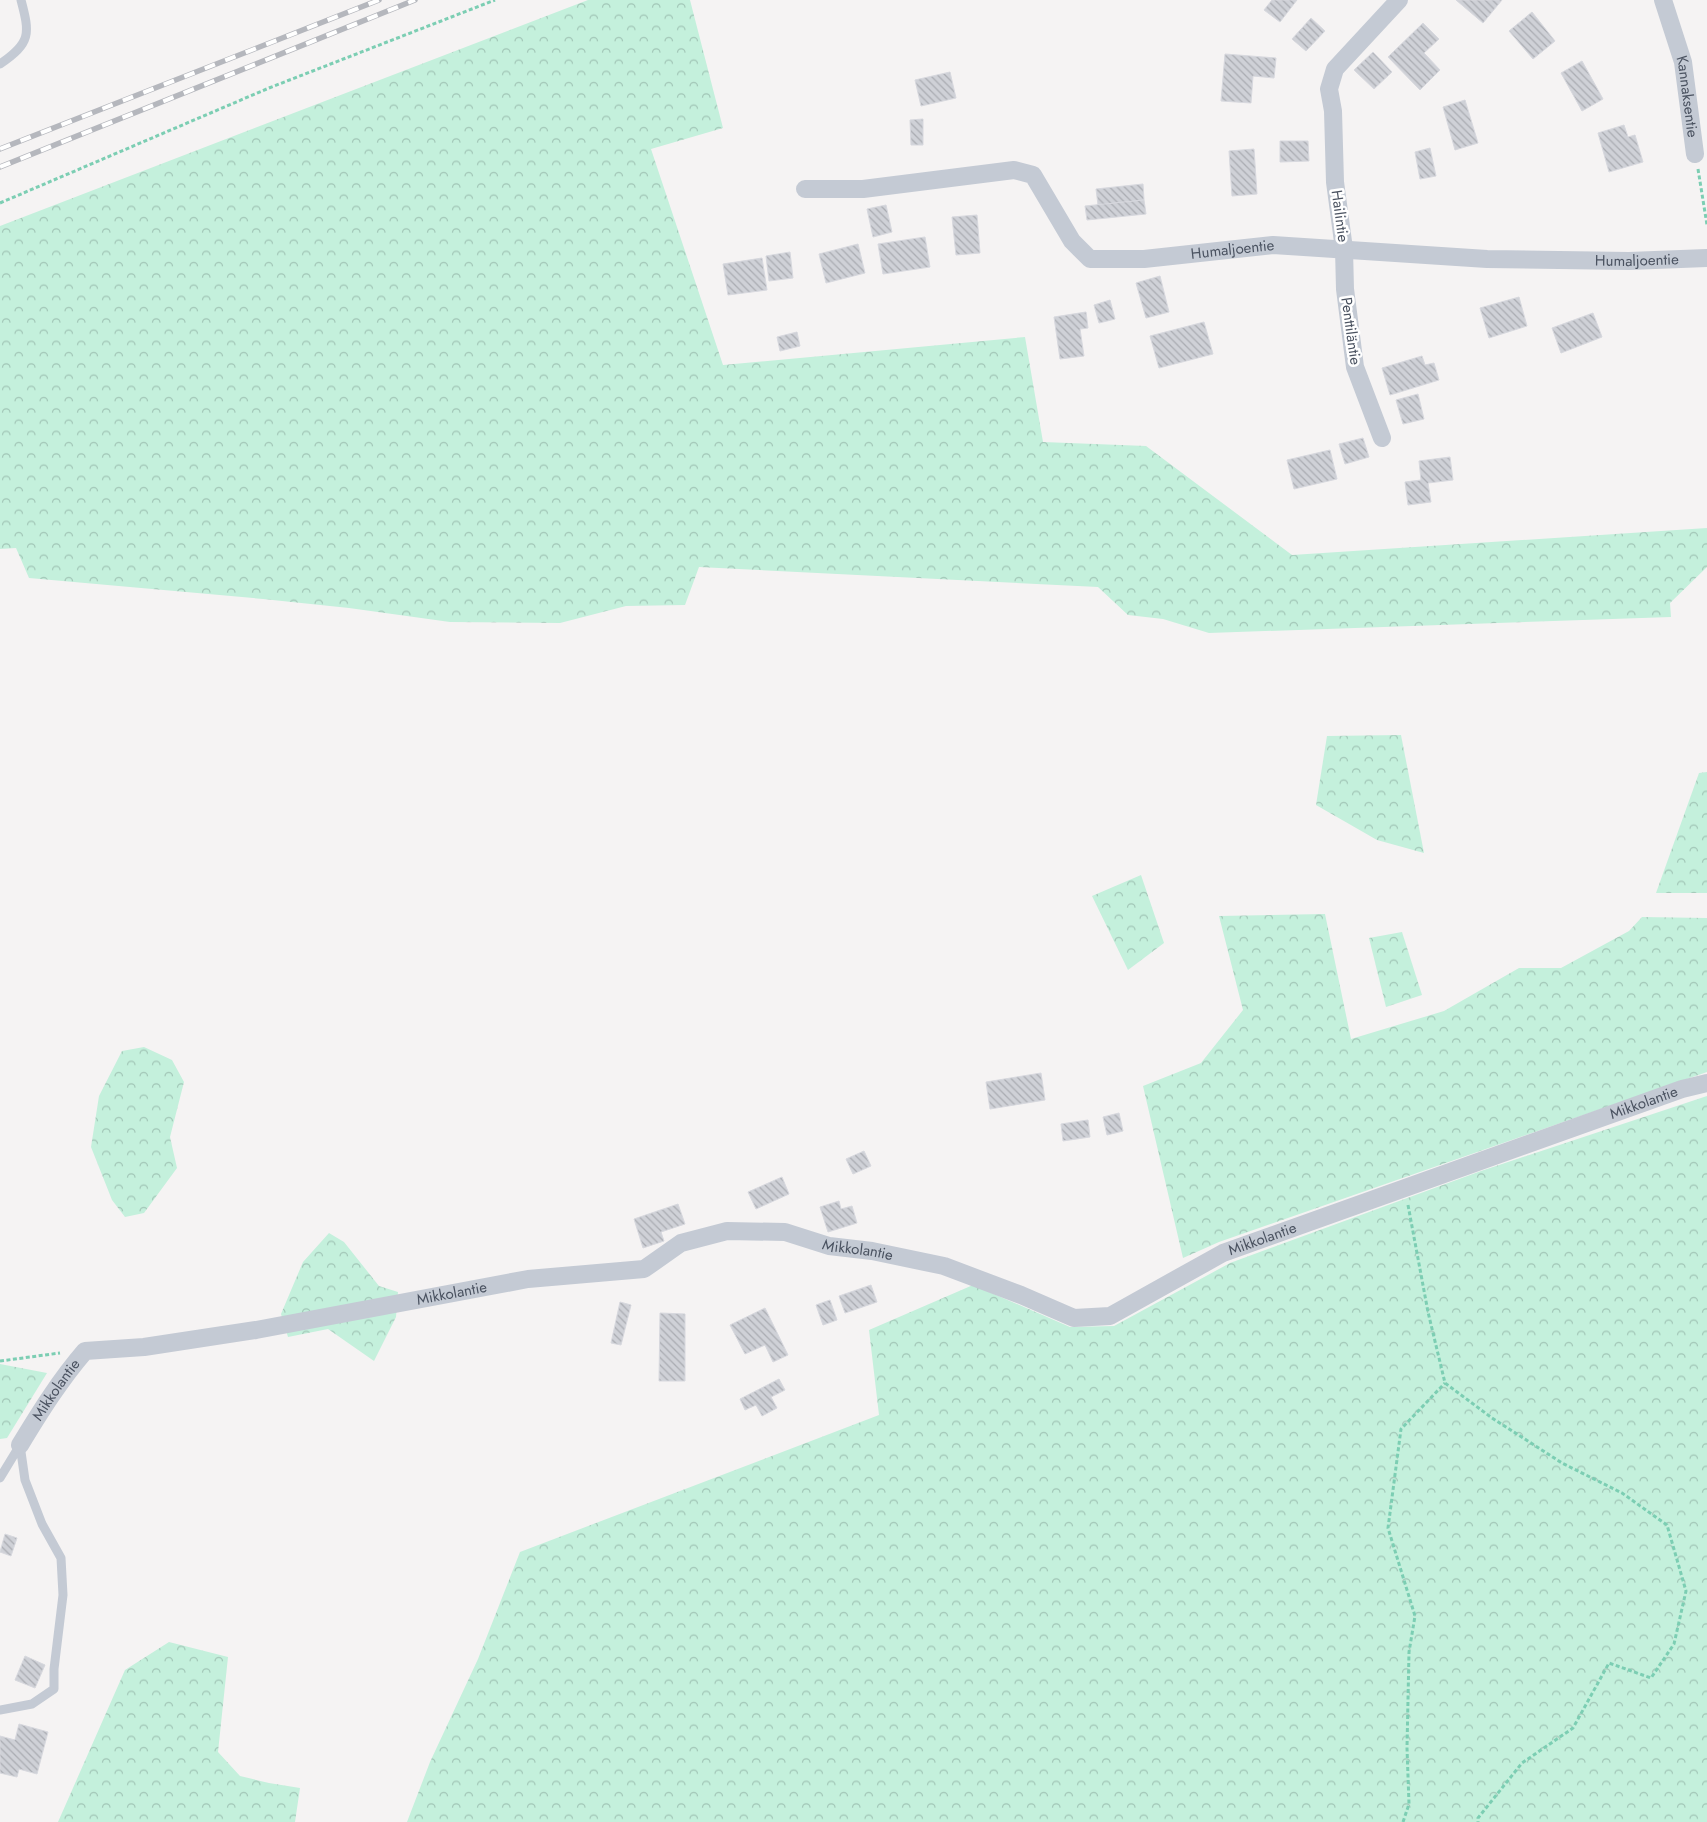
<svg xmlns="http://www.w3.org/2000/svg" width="1707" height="1822" font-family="Jost,sans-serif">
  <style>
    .forest { fill: url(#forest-crowns) }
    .building { fill: url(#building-back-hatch); stroke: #d7d8de }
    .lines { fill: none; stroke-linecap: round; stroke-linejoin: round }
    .path { stroke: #7cceb3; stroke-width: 3; stroke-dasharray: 4 2.5; stroke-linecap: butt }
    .lane { stroke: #c4cad4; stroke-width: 9 }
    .street { stroke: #c4cad4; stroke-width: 18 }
    .rail-casing { stroke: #b5b7bd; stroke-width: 5.5 }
    .rail { stroke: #fff; stroke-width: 4; stroke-dasharray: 11; stroke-linecap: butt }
    .labels { text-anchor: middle; stroke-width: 5; stroke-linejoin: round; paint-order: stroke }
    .street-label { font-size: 15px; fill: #4a5260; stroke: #fff }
  </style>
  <defs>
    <pattern id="forest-crowns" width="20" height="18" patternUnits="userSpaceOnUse" patternTransform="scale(1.25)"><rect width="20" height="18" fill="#c4f0dc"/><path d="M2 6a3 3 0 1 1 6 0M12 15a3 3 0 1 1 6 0" fill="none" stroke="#a1c5b6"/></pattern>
    <pattern id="building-back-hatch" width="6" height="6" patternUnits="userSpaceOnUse" patternTransform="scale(1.25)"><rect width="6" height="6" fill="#cfd1d7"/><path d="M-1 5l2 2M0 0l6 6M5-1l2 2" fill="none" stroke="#aaacb2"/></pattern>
  </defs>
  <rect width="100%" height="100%" fill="#f5f3f3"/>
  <g class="forest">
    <polygon points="588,0 690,0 723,128 651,149 723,365 1025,337 1043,442 1146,446 1292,555 1707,528 1707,567 1670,603 1671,617 1209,633 1163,619 1128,615 1098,587 699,567 685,605 626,606 560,623 450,622 349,608 263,599 29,578 16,548 0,549 0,226"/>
    <polygon points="1401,735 1424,853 1377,840 1316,805 1327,736"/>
    <polygon points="1707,772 1707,893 1656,893 1699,773"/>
    <polygon points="1141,875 1164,943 1128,970 1092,896"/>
    <polygon points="1325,914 1351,1039 1444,1011 1519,968 1561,968 1629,931 1642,917 1707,918 1707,1072 1219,1242 1183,1258 1143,1086 1201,1063 1243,1010 1219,916"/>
    <polygon points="1402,932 1422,995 1386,1007 1369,938"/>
    <polygon points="144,1047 172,1060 184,1082 170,1137 177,1168 144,1213 125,1217 112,1200 91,1147 99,1096 122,1051"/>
    <polygon points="1707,1096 1707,1822 407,1822 430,1762 478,1659 520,1552 879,1415 869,1330 973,1285 1070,1327 1114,1326 1230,1263 1481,1171"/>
    <polygon points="329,1233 344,1242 379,1286 398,1292 396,1317 374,1361 328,1329 288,1337 281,1314 303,1262"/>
    <polygon points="0,1364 47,1373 7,1438 0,1439"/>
    <polygon points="169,1642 228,1657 218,1752 240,1776 269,1783 300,1788 295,1822 58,1822 125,1670"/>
  </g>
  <g class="building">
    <polygon points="1272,0 1297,0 1280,22 1264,10"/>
    <polygon points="1456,0 1502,0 1483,23"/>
    <polygon points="1532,12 1555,41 1533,59 1509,31"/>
    <polygon points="1311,18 1325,31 1306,51 1292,39"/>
    <polygon points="1423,23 1439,39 1424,53 1440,70 1420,90 1388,57"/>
    <polygon points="1373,52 1392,72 1374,89 1354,70"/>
    <polygon points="1225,54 1276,58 1274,78 1253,76 1251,103 1221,101"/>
    <polygon points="1582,61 1603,99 1582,111 1561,73"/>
    <polygon points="950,72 956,98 921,106 915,80"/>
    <polygon points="1465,100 1478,143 1455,150 1443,107"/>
    <polygon points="923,119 923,145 911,145 910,120"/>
    <polygon points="1624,125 1628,137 1635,135 1643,162 1609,172 1598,133"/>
    <polygon points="1280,141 1308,141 1309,161 1280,162"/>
    <polygon points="1430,148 1436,176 1420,179 1415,152"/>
    <polygon points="1254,149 1257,194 1232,196 1229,151"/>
    <polygon points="1143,184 1144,200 1098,205 1096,189"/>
    <polygon points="1144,200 1146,214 1087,220 1085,206"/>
    <polygon points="886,205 892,232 873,237 867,209"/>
    <polygon points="977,215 980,253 956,255 952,217"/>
    <polygon points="925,237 930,267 883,274 878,244"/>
    <polygon points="858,244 865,273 826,283 819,254"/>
    <polygon points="790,252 793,278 769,281 766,256"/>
    <polygon points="762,258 767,290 728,295 723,264"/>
    <polygon points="1160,276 1169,312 1146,318 1136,283"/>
    <polygon points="1519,297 1527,326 1489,338 1480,308"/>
    <polygon points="1110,300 1115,319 1099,323 1094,305"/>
    <polygon points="1086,312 1088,328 1080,329 1084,356 1060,359 1054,317"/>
    <polygon points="1593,313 1602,337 1561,353 1552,328"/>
    <polygon points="1204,322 1213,354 1159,368 1150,336"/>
    <polygon points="797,332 800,346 780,351 777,337"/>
    <polygon points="1422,356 1425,365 1434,363 1439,380 1390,395 1382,368"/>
    <polygon points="1418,394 1424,419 1403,424 1396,400"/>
    <polygon points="1363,438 1369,457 1345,464 1339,444"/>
    <polygon points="1330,450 1337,479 1294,489 1287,460"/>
    <polygon points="1450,457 1453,480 1428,483 1431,502 1408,505 1405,482 1421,480 1419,461"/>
    <polygon points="1041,1073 1045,1100 990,1109 986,1082"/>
    <polygon points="1119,1113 1123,1131 1107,1135 1103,1117"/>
    <polygon points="1088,1120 1090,1137 1063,1141 1061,1124"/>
    <polygon points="864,1151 871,1166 853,1174 846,1159"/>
    <polygon points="782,1177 789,1194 756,1209 748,1192"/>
    <polygon points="839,1201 841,1209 852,1206 857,1223 828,1232 820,1207"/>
    <polygon points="678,1204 685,1224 661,1232 664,1241 643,1248 634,1219"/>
    <polygon points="871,1285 877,1302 845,1313 839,1296"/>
    <polygon points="830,1300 837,1320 823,1325 816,1305"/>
    <polygon points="620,1302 631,1305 621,1345 611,1343"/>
    <polygon points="765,1308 788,1355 773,1362 765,1345 745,1354 730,1325"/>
    <polygon points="660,1313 685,1314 685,1381 659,1381"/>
    <polygon points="779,1379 785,1390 771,1397 777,1408 762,1416 756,1405 745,1410 740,1399"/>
    <polygon points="5,1534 17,1538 11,1556 0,1552"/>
    <polygon points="25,1656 45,1665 35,1688 15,1680"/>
    <polygon points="19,1724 48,1732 37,1774 19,1769 17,1777 0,1773 0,1736 15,1740"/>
  </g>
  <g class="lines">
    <g class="path">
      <polyline points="1698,169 1707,225"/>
      <polyline points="0,203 269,88 495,0"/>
      <polyline points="1408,1205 1428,1312 1445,1383 1492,1418 1562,1463 1622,1493 1667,1525 1686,1591 1674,1644 1651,1678 1609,1663 1573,1728 1522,1763 1478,1818 1478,1822"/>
      <polyline points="0,1361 60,1353"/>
      <polyline points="1403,1822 1409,1804 1407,1748 1409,1652 1415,1616 1388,1528 1401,1429 1445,1383"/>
    </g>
    <g class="lane">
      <path d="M0 64C31 43 30 34 21 0"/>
      <polyline points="0,1478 20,1445 25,1480 42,1524 61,1558 63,1595 54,1669 54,1689 32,1704 0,1710"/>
    </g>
    <g class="street">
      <path id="s1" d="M1663 0 1683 62 1695 154"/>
      <path id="s2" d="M805 189H863L1014 170 1033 175 1072 241 1090 259H1144L1273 245 1487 259 1629 261 1707 258"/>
      <polyline points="1382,438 1355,367 1345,289 1344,249 1335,182 1333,111 1329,89 1335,69 1399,0"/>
      <path id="s3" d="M20 1445C40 1412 60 1380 85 1351L144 1347 256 1330 528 1279 644 1269 681 1243 727 1231 785 1232 829 1246 872 1251 944 1266 1021 1295 1074 1318 1110 1316 1223 1253 1682 1089 1707 1083"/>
    </g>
    <g class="rail-casing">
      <g id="rail">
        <polyline points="0,149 379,0"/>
        <polyline points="0,167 415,0"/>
      </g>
    </g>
    <use href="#rail" class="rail"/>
  </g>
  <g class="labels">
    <g class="street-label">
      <text dy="5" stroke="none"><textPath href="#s1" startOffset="100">Kannaksentie</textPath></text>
      <text transform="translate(1340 216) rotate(82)" y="5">Hailintie</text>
      <text dy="5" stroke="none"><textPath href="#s2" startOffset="475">Humaljoentie</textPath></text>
      <text dy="5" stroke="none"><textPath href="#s2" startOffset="880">Humaljoentie</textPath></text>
      <text transform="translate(1351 331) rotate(82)" y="5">Penttiläntie</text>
      <text dy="5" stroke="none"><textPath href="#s3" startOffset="1746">Mikkolantie</textPath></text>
      <text dy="5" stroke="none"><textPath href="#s3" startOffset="1341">Mikkolantie</textPath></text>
      <text dy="5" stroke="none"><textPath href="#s3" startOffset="906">Mikkolantie</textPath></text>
      <text dy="5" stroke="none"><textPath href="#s3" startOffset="486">Mikkolantie</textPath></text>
      <text dy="5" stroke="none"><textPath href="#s3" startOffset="66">Mikkolantie</textPath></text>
    </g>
  </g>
</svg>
